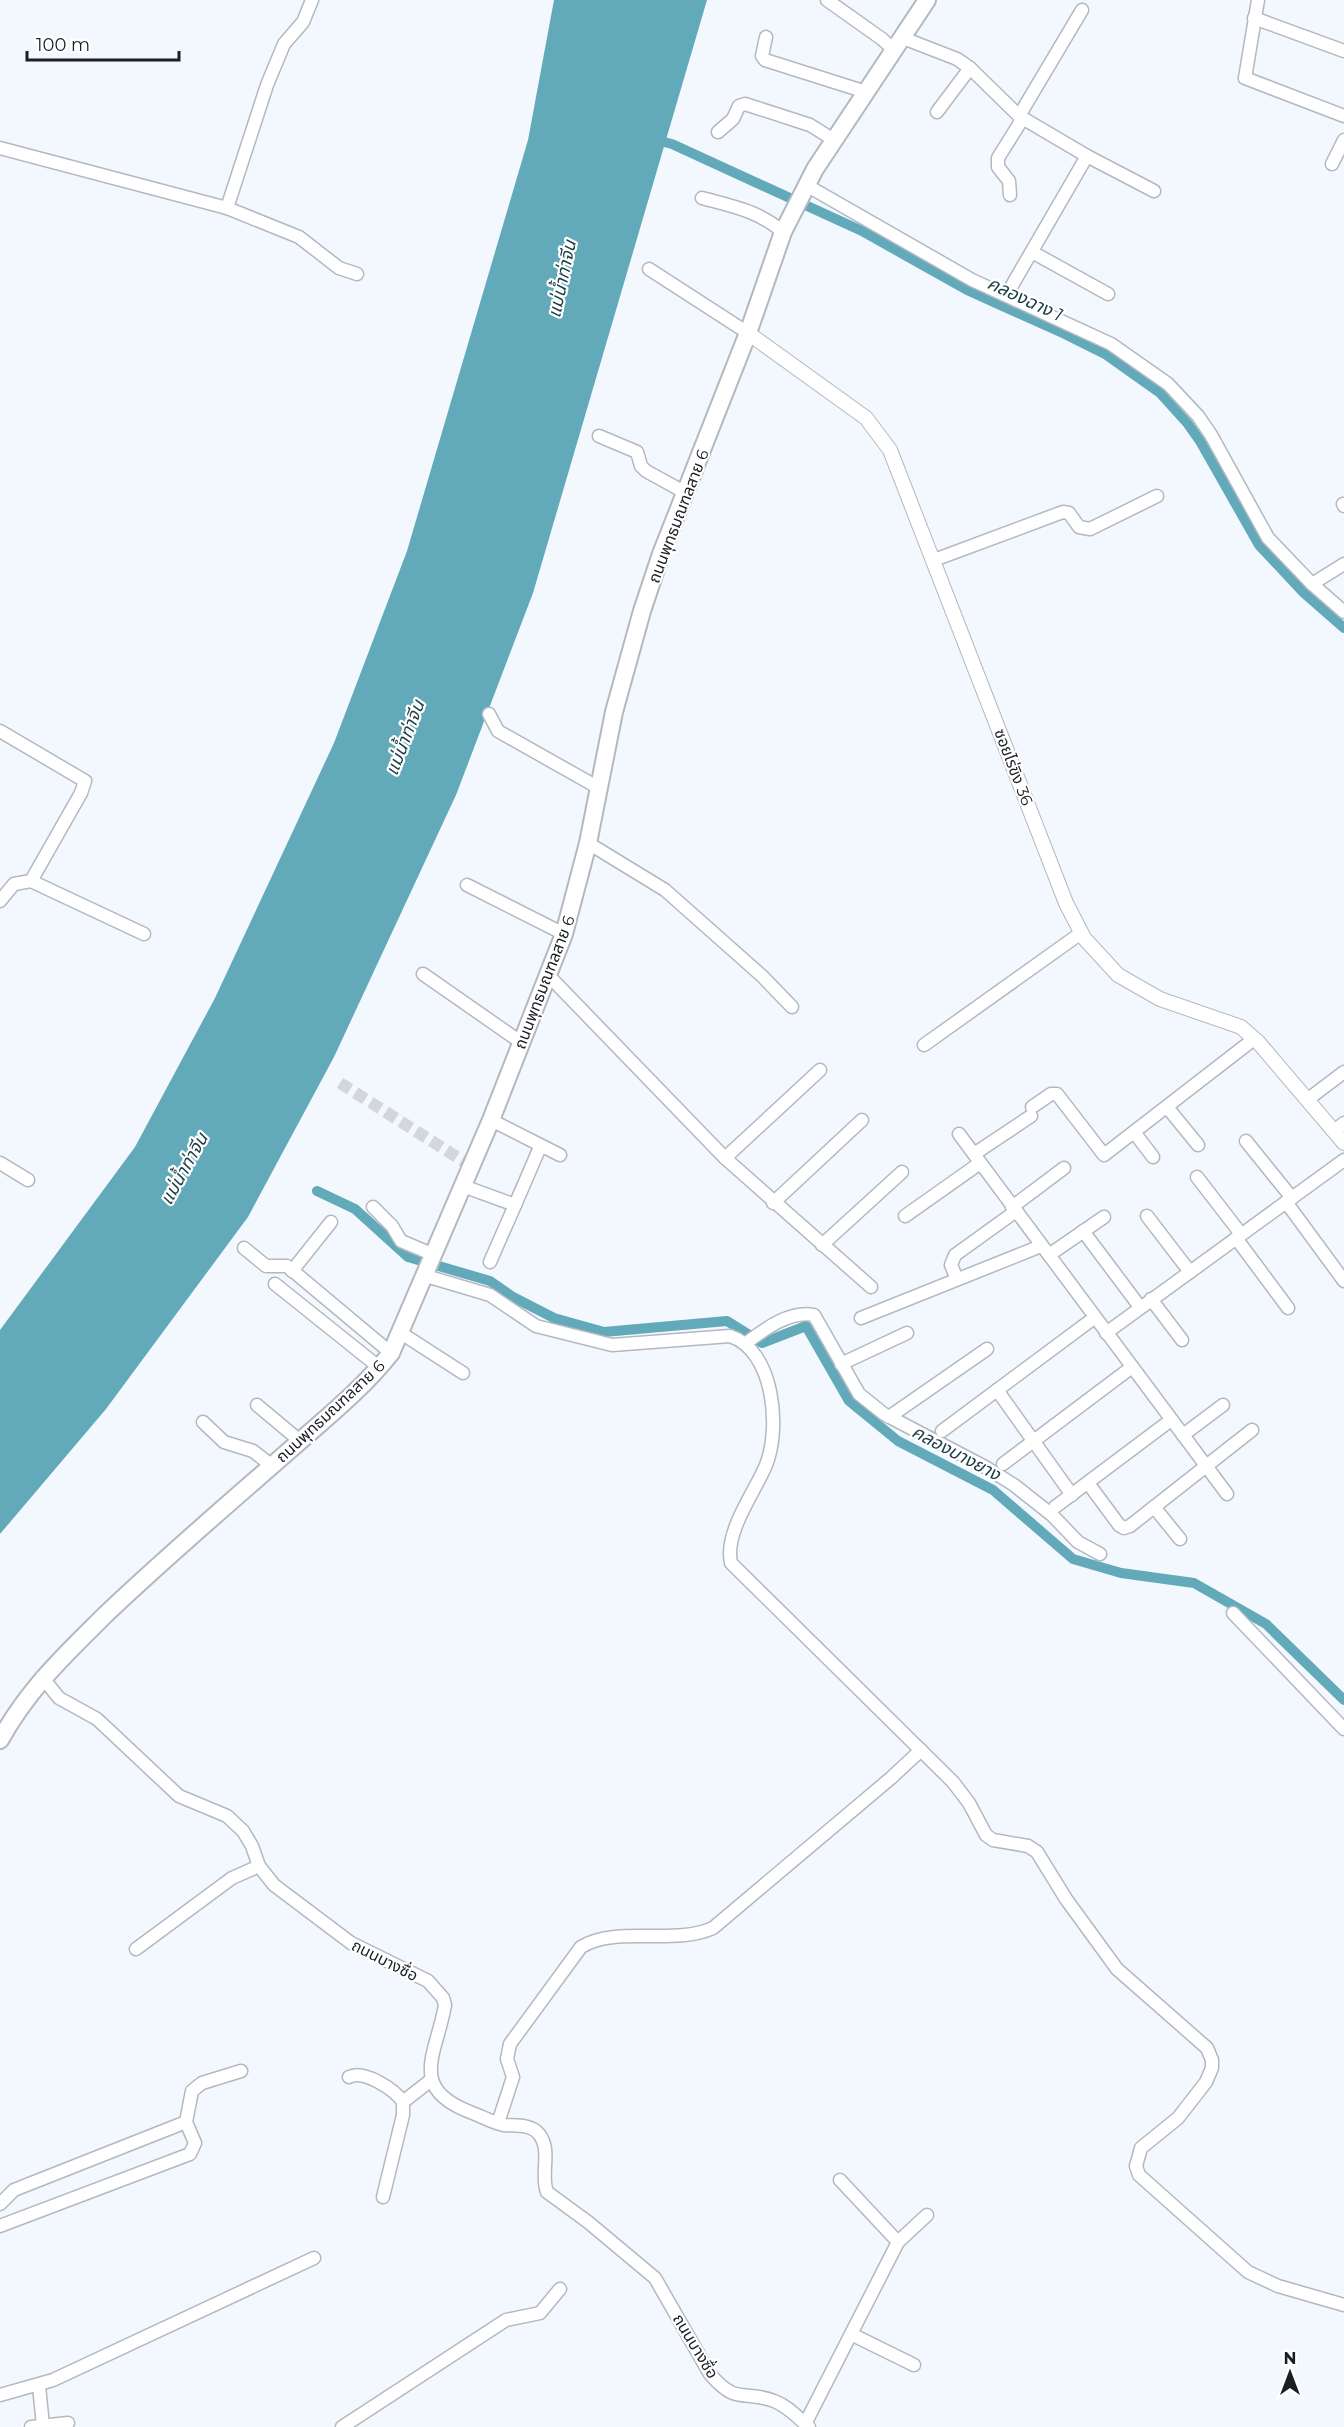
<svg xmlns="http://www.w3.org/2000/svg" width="1344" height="2427" font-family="Montserrat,'Noto Sans Thai',sans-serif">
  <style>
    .water { fill: #62aaba }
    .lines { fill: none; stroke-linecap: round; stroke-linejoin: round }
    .canal { stroke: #62aaba; stroke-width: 10 }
    .minor-tunnel { stroke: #d3d6dd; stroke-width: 12; stroke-dasharray: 12 6; stroke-linecap: butt }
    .minor-casing { stroke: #b3b8c1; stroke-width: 15 }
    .tertiary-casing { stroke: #b3b8c1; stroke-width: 16 }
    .secondary-casing { stroke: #b3b8c1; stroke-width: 20 }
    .minor { stroke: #fff; stroke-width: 12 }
    .tertiary { stroke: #fff; stroke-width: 14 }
    .secondary { stroke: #fff; stroke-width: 16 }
    .labels { text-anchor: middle; stroke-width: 4.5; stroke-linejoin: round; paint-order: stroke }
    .street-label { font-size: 16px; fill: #1c1e22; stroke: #fff }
    .water-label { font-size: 18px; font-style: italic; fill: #1d4047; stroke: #fff }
  </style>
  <rect width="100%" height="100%" fill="#f3f7fe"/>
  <polygon class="water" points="554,0 707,0 533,593 456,795 334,1057 248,1217 106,1409 0,1534 0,1330 135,1147 215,998 334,743 407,551 528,140"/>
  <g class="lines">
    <g class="canal">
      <polyline points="652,139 672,144 862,231 967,290 1065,334 1105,354 1160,393 1188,424 1200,441 1259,545 1304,593 1344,628"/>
      <polyline points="317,1191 355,1209 408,1257 490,1281 513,1297 554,1318 604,1332 727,1321 762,1343 806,1326 849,1401 898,1441 993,1490 1073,1559 1121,1573 1194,1583 1266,1624 1344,1700"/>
    </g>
    <polyline class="minor-tunnel" points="340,1083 471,1166"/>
    <g class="minor-casing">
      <g id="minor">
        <polyline points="827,0 882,39 894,50"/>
        <polyline points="1258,0 1245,78 1344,116"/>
        <polyline points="1254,18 1344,51"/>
        <polyline points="766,37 762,56 765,60 866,92"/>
        <polyline points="903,38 957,59 970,68 1019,116 1087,156 1007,294"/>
        <polyline points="937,112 970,68"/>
        <polyline points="1019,116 1082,10"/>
        <polyline points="718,132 733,119 739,106 745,104 810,125 834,140"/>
        <polyline points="0,148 227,208 299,237 339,268 357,274"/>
        <polyline points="1087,156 1154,191"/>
        <polyline points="1332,164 1344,140"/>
        <polyline points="806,185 972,280 1111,344 1168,384 1198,416 1211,435 1268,538 1312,584 1344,612"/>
        <polyline points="1010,195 1009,181 998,167 998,158 1023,118"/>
        <path d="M702 198C732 206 759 211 783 232"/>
        <polyline points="227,208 267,85 284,44 303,22 312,0"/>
        <polyline points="1032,252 1108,294"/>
        <polyline points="649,269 748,333"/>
        <polyline points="599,436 637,452 641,466 646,471 686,493"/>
        <polyline points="1343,504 1344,506"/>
        <polyline points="934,560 1063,512 1069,513 1079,527 1090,529 1157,496"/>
        <polyline points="1312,584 1344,564"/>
        <polyline points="489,714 498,731 599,788"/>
        <polyline points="0,731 85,781 81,793 31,881 14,884 0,901"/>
        <polyline points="588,843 665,890 762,976 792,1007"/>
        <polyline points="31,881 144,934"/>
        <polyline points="467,885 564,934"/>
        <polyline points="423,974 522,1043"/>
        <polyline points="548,975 725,1158 871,1287"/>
        <polyline points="924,1045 1081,933"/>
        <polyline points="1307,1100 1344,1072"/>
        <polyline points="1032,1107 1051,1094 1057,1094 1104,1155 1254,1039"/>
        <polyline points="1167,1107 1198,1145"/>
        <polyline points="491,1120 560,1155"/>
        <polyline points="1334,1131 1344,1123"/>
        <polyline points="1134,1132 1153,1157"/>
        <polyline points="959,1134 1227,1494"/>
        <polyline points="1246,1141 1292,1198"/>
        <polyline points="974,1154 1031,1116"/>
        <polyline points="725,1158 820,1070"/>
        <polyline points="0,1163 28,1180"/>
        <polyline points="1197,1177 1241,1234"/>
        <polyline points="463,1186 515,1205 490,1262"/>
        <polyline points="1286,1202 1344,1281"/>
        <polyline points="773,1203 862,1120"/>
        <polyline points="515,1205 540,1147"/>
        <polyline points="373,1207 392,1226 401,1241 434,1255"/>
        <polyline points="1012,1207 1064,1168"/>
        <polyline points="905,1216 980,1163"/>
        <polyline points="1147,1216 1190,1272"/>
        <polyline points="1083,1231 1140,1307"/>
        <polyline points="1236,1238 1288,1308"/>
        <polyline points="822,1245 902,1172"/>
        <polyline points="244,1248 266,1266 287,1266 391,1353"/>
        <polyline points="1049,1255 1104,1217"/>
        <polyline points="292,1271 331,1222"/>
        <path d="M426 1276 490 1295 536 1326 612 1345 730 1336C774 1350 781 1428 766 1465 755 1492 724 1532 731 1563L953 1782 969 1803 986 1835 993 1840 1028 1846 1037 1852 1066 1899 1117 1969 1207 2048 1212 2060V2068L1206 2082 1178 2118 1141 2148 1136 2166 1139 2175 1248 2272 1278 2286 1344 2305"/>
        <polyline points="957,1279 951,1265 955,1255 1016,1211"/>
        <polyline points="275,1284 380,1368"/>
        <polyline points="1151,1299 1182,1340"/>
        <polyline points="861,1318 1041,1246"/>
        <polyline points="401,1333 463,1373"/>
        <polyline points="1106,1333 1344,1160"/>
        <path d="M746 1343C765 1329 790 1310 814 1315L859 1394 884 1414 987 1468 1014 1485 1052 1515 1078 1542 1100 1554"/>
        <polyline points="841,1364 907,1333"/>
        <polyline points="997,1390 1072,1495"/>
        <polyline points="257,1405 300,1441"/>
        <polyline points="889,1417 987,1349"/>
        <polyline points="203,1422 224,1442 253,1451 272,1466"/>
        <polyline points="942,1431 1094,1318"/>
        <polyline points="1183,1435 1223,1405"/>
        <polyline points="1003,1464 1132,1367"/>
        <polyline points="1088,1483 1119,1525 1124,1528 1130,1526 1252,1430"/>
        <polyline points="1055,1507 1171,1420"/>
        <polyline points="1154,1507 1180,1539"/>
        <polyline points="1233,1613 1344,1729"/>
        <path d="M42 1677 59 1698 97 1719 179 1796 227 1816 243 1831 252 1846 259 1866 274 1885 351 1943 428 1981 443 1998 445 2005C437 2053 407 2088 470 2112 481 2116 493 2123 504 2125 516 2126 531 2124 539 2134 552 2150 540 2174 547 2192L588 2222 655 2278 710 2374C737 2406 743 2389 774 2401 788 2406 798 2418 809 2427"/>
        <polyline points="136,1949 232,1878 259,1866"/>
        <path d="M349 2077C364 2069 395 2090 403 2102V2115L383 2197"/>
        <polyline points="403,2102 431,2080"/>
        <path d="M498 2123 513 2077 507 2059 510 2044 581 1947C617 1925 673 1946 713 1928L891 1778 921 1750"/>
        <polyline points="0,2204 14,2190 186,2122"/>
        <polyline points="0,2226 190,2154 195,2143 186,2122 192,2091 202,2083 241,2071"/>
        <polyline points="898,2242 927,2215"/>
        <polyline points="851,2334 914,2365"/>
        <polyline points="39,2386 43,2426"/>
        <polyline points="0,2395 53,2380 314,2258"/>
        <polyline points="805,2424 898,2242 840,2180"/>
        <polyline points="31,2427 68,2423"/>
        <polyline points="342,2427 506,2320 540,2313 560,2289"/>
      </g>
    </g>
    <g class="tertiary-casing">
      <polyline id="tertiary" points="748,333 866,418 890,450 1066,903 1084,938 1118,975 1160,999 1241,1027 1258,1042 1344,1143"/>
    </g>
    <g class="secondary-casing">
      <path id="secondary" d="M0 1740C30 1687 63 1657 105 1615 168 1555 234 1499 299 1442 331 1414 365 1386 391 1353L491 1120 564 934 588 843 614 712 642 611 661 554 748 333 783 232 815 169 927 0"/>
    </g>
    <use href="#minor" class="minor"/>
    <use href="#tertiary" class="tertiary"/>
    <use href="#secondary" class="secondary"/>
  </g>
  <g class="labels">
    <g class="street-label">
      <text transform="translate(678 516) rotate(-69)" y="6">ถนนพุทธมณฑลสาย 6</text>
      <text transform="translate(1014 767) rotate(69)" y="6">ซอยไร่ขิง 36</text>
      <text transform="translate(544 982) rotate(-69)" y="6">ถนนพุทธมณฑลสาย 6</text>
      <text transform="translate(330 1411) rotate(-43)" y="6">ถนนพุทธมณฑลสาย 6</text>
      <text transform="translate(385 1960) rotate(27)" y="6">ถนนบางซื่อ</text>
      <text transform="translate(696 2346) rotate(59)" y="6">ถนนบางซื่อ</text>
    </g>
    <g class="water-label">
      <text transform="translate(562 279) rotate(-78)" y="6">แม่น้ำท่าจีน</text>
      <text transform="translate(1025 299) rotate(25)" y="6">คลองฉาง 1</text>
      <text transform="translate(405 738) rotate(-69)" y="6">แม่น้ำท่าจีน</text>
      <text transform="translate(184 1169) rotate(-61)" y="6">แม่น้ำท่าจีน</text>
      <text transform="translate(956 1453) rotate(28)" y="6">คลองบางยาง</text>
    </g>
  </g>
  <g transform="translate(1290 2373)" stroke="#ffffff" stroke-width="4.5" paint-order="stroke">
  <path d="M0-4.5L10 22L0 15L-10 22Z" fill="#1c1e22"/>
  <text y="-9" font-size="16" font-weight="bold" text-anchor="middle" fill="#1c1e22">N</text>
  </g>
  <path d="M27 51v9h152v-9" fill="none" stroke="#1c1e22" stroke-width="3"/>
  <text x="36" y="51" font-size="18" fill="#1c1e22" stroke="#ffffff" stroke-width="4.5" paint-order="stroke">100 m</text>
</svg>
